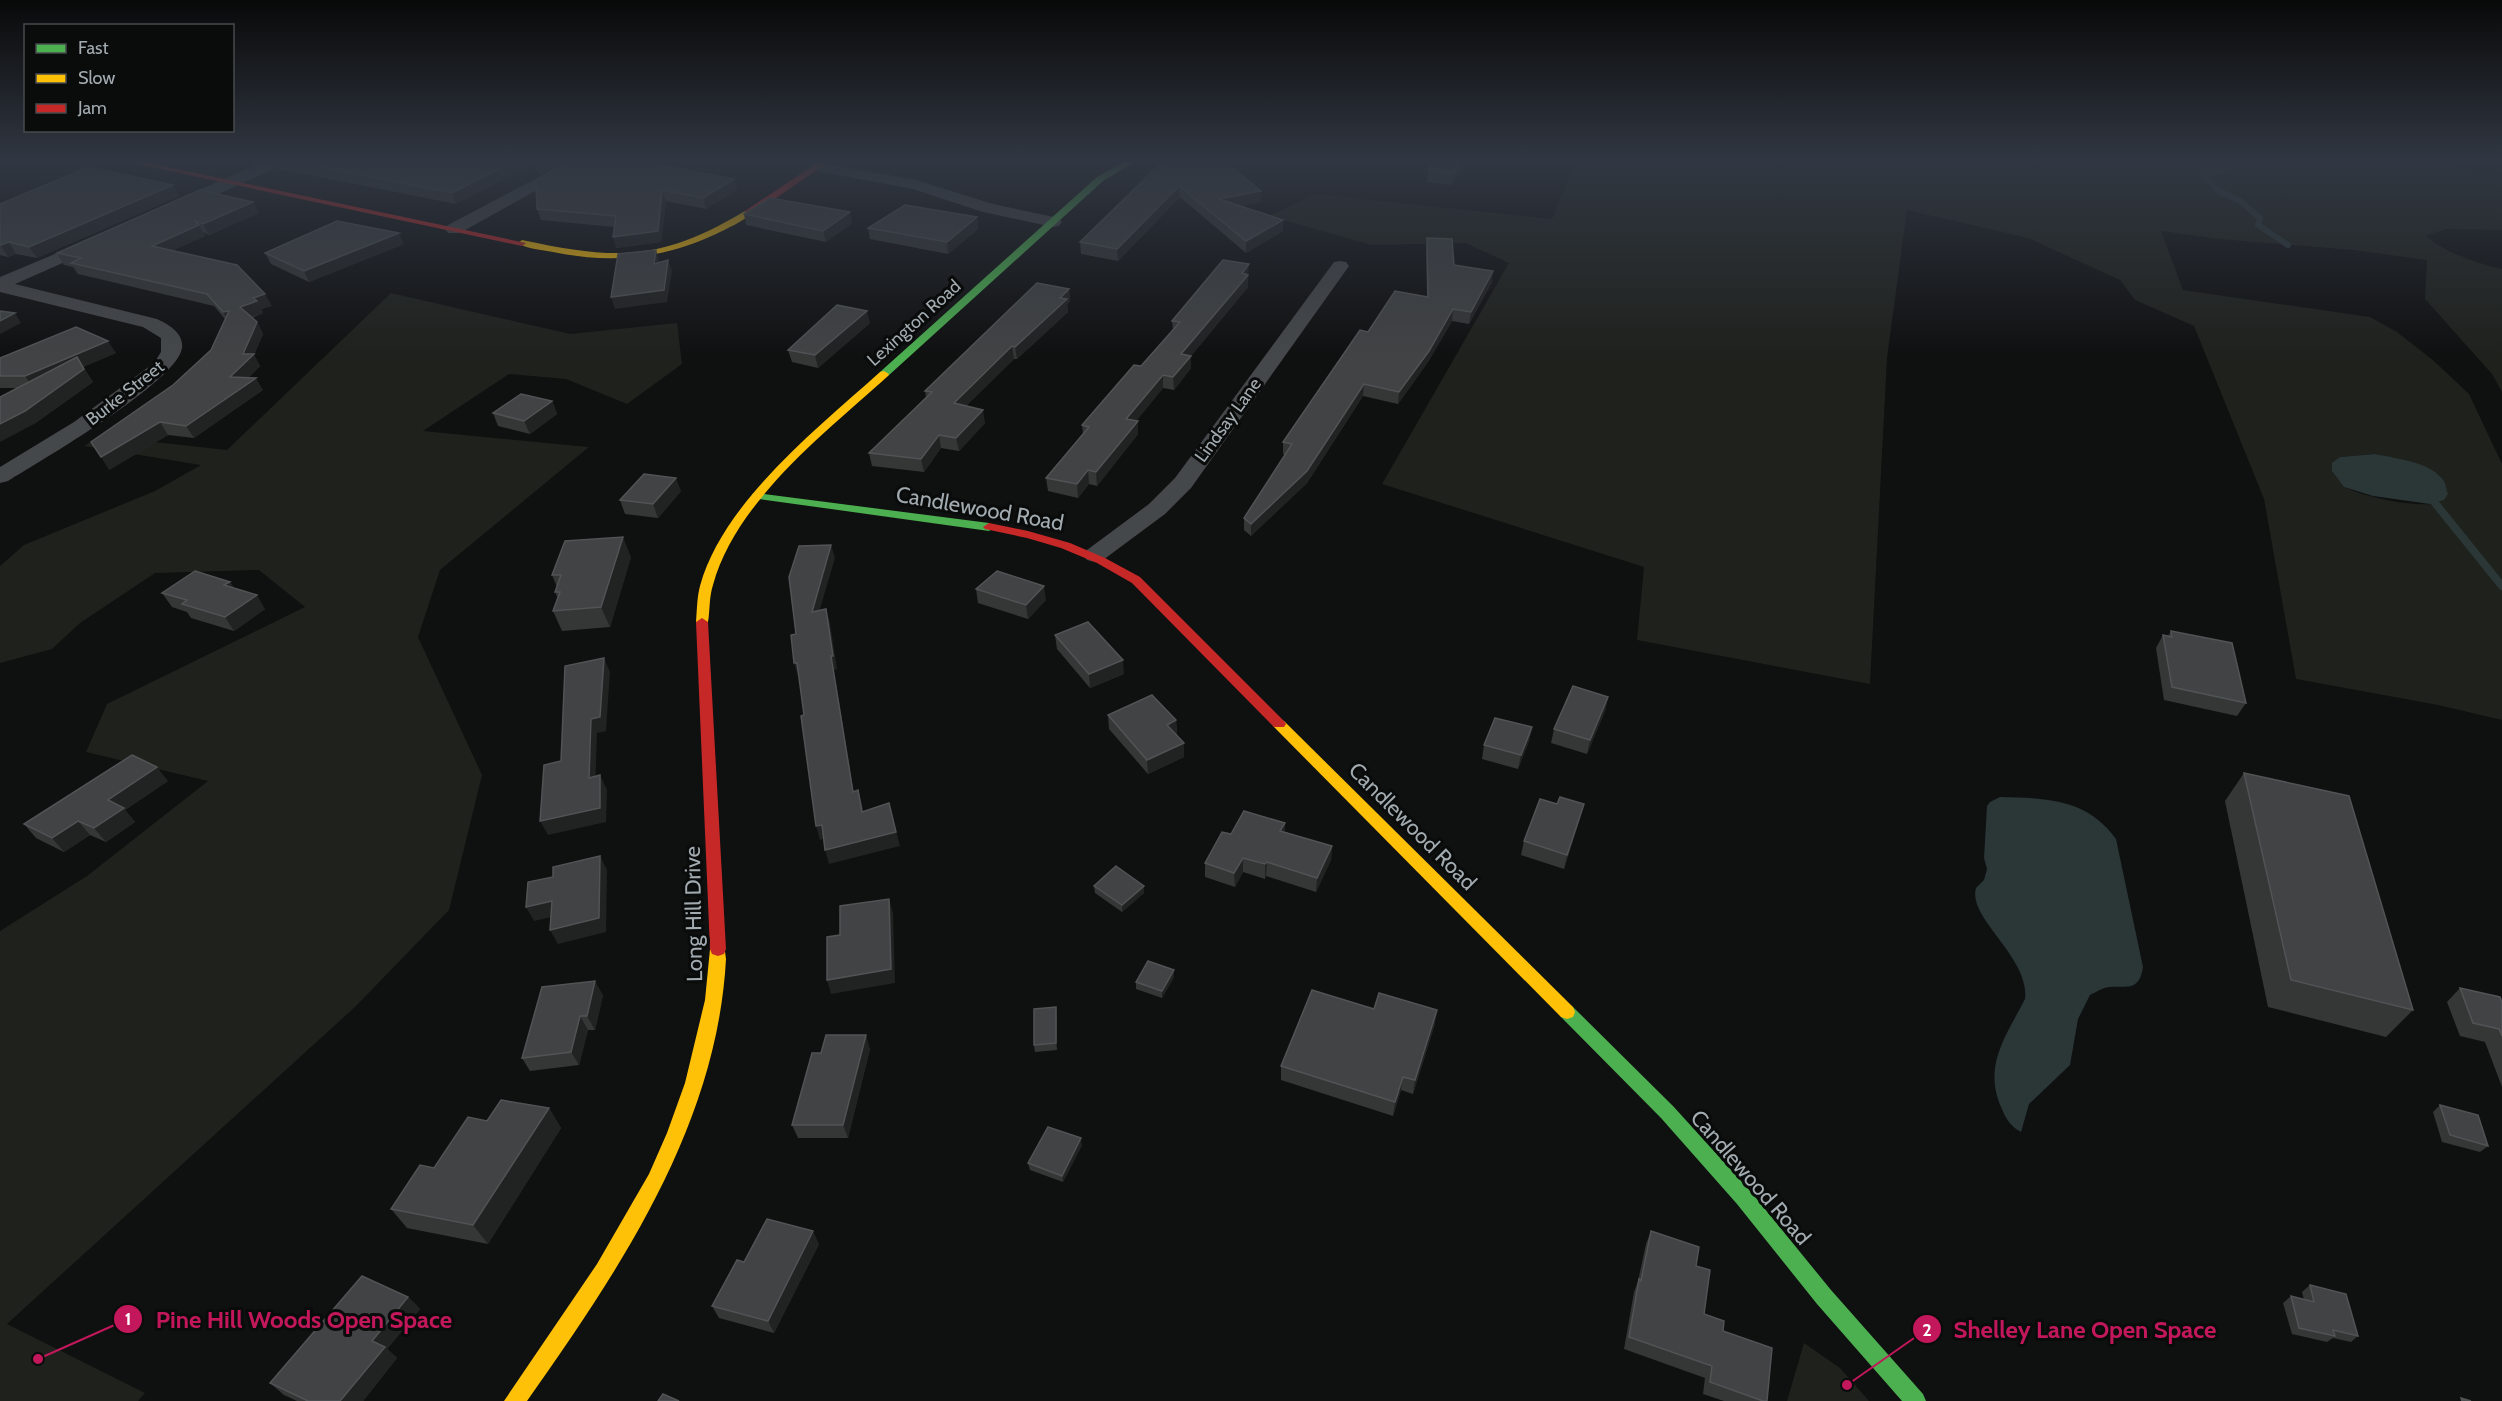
<svg xmlns="http://www.w3.org/2000/svg" width="2502" height="1401" font-family="Cabin,sans-serif">
  <style>
    .green { fill: #1e211c; fill-rule: evenodd }
    .water { fill: #2b3637 }
    .lines { fill: none; stroke-linecap: round; stroke-linejoin: round }
    .stream-far1 { stroke: #2b3637; stroke-width: 6 }
    .stream { stroke: #2b3637; stroke-width: 8 }
    .street { fill: #45484a; fill-rule: evenodd }
    .fast { fill: #4caf50; fill-rule: evenodd }
    .slow { fill: #ffc107; fill-rule: evenodd }
    .jam { fill: #c62828; fill-rule: evenodd }
    .wall { fill: #353737 }
    .shaded-wall { fill: #212222 }
    .building { fill: #414344; stroke: #505455; stroke-width: 1.5 }
    .labels { text-anchor: middle; stroke-width: 6; stroke-linejoin: round; paint-order: stroke }
    .far-street-label { font-size: 18px; fill: #a2abb0; stroke: #0a0b0b }
    .street-label { font-size: 22px; fill: #a2abb0; stroke: #0a0b0b }
    .leader { fill: none; stroke: #c2185b; stroke-width: 2 }
    .callout-dot { fill: #c2185b; stroke: #0a0b0b; stroke-width: 2 }
    .mark-label { font-size: 18px; text-anchor: middle; font-weight: bold; fill: #fff }
    .callout-label { font-size: 24px; text-anchor: middle; font-weight: bold; fill: #c2185b; stroke: #0a0b0b; stroke-width: 6; stroke-linejoin: round; paint-order: stroke }
  </style>
  <rect width="100%" height="100%" fill="#0f1010"/>
  <g class="green">
    <path d="M1576 161H2456L2460 168 2502 177V230L2446 229 2426 236C2446 253 2476 263 2502 269V392L2492 374 2425 299 2427 260 2353 250 2219 239 2161 231 2183 290 2370 317 2397 332 2434 361 2469 394 2502 464V720L2438 705 2296 679 2264 499 2194 326 2135 300 2120 280 2028 238 1907 210 1887 358 1870 684 1637 640 1644 567 1382 484 1509 263 1465 243 1371 245 1269 216 1315 194 1552 219ZM2375 454 2406 460 2438 503C2414 508 2366 497 2344 487L2340 457Z"/>
    <polygon points="391,293 570,334 677,323 682,364 627,404 566,379 509,374 423,431 589,447 440,570 418,637 482,775 449,910 356,1006 7,1324 145,1393 138,1401 0,1401 0,931 87,876 208,781 86,752 107,704 305,607 259,570 155,573 80,623 52,649 0,663 0,566 24,545 155,491 201,465 84,446 100,436 227,450"/>
    <polygon points="1804,1343 1840,1368 1869,1401 1787,1401"/>
  </g>
  <g class="water">
    <path d="M2375 454C2395 458 2431 462 2443 480 2446 483 2446 490 2448 494L2444 500 2430 504 2373 496 2344 487 2332 471V463L2340 457Z"/>
    <path d="M2000 797C2045 798 2087 798 2116 839L2143 967C2139 993 2126 985 2109 987 2102 988 2096 992 2090 995L2078 1019 2070 1065 2029 1104 2021 1132C2010 1126 2006 1119 2001 1107 1983 1065 2006 1036 2025 999 2030 957 1967 918 1976 888L1984 880 1987 869 1984 858 1987 806 1990 802Z"/>
  </g>
  <g class="lines">
    <polyline class="stream-far1" points="2220,161 2224,171 2203,173 2218,191 2239,200 2260,218 2258,225 2288,245"/>
    <polyline class="stream" points="2431,491 2435,503 2502,586"/>
    <g class="street">
      <polygon points="265,161 286,161 284,164 181,211 169,211 167,207 169,203"/>
      <polygon points="569,161 589,161 460,233 448,233 445,229 448,225"/>
      <polygon points="817,162 916,180 993,204 1059,218 1062,222 1059,226 1053,227 983,212 913,189 811,170 809,167"/>
      <path d="M93 238 99 239 102 243 99 247 15 284 157 319C168 324 184 333 182 348 177 382 40 461 8 481L0 483V467L74 422 154 363 161 352V338L143 327 0 292V277Z"/>
      <polygon points="1340,261 1346,262 1349,266 1191,488 1165,514 1103,560 1095,562 1087,560 1083,555 1087,550 1149,504 1175,478 1334,262"/>
    </g>
    <g class="fast">
      <polygon points="1126,161 1136,161 1103,181 888,376 880,376 880,372 1097,177"/>
      <polygon points="756,493 989,523 995,527 989,531 752,498 752,494"/>
      <polygon points="1567,1005 1573,1007 1673,1106 1751,1192 1831,1290 1923,1394 1926,1401 1902,1401 1817,1304 1737,1204 1661,1118 1561,1017 1559,1012 1561,1007"/>
    </g>
    <g class="slow">
      <path d="M745 211 752 213C742 222 728 228 716 234 663 259 611 264 553 252 542 250 527 249 518 243L522 240C616 260 660 262 745 211Z"/>
      <path d="M884 371 889 374 888 376C825 433 736 501 713 585 709 597 710 610 708 622L702 626 698 625 696 622C697 610 697 597 700 586 723 502 818 428 880 372Z"/>
      <polygon points="1279,719 1284,721 1573,1007 1575,1012 1573,1017 1567,1019 1561,1017 1274,727 1272,724 1274,721"/>
      <path d="M718 942 724 944 726 959C717 1126 620 1269 527 1401H504L597 1264 649 1174 667 1133 685 1083 705 1000 710 949 712 944Z"/>
    </g>
    <g class="jam">
      <polygon points="123,161 139,161 526,243 522,246"/>
      <polygon points="820,161 830,161 751,215 745,215 745,211"/>
      <polygon points="989,523 1028,531 1070,543 1105,558 1140,577 1284,721 1286,724 1284,727 1274,727 1132,583 1097,563 1061,548 1027,538 985,529 983,527"/>
      <polygon points="702,618 708,622 726,949 724,954 718,956 712,954 710,949 696,622"/>
    </g>
  </g>
  <g class="wall">
    <polygon points="241,161 258,161 253,163"/>
    <polygon points="275,161 564,161 539,174 535,163 456,204 279,169"/>
    <polygon points="571,161 651,161 649,162 734,179 737,190 706,209 666,201 661,242 616,248 614,227 541,220 537,209"/>
    <polygon points="908,161 922,161 921,163"/>
    <polygon points="1468,161 1452,185 1427,182 1428,170"/>
    <polygon points="1157,167 1261,202 1241,206 1283,220 1283,231 1246,253 1180,197 1118,261 1081,254 1080,242"/>
    <polygon points="179,196 37,258 16,254 8,257 0,255 0,204"/>
    <polygon points="253,202 259,213 209,235 203,232 205,236 173,250 272,306 261,309 263,313 252,318 257,322 263,334 254,355 260,366 249,377 263,390 194,438 168,435 109,470 173,385 211,350 225,319 214,306 78,274 73,267 64,265 57,253"/>
    <polygon points="744,214 852,223 826,242 746,225"/>
    <polygon points="977,217 978,229 948,254 870,239 868,228"/>
    <polygon points="1427,238 1454,265 1492,282 1469,324 1452,321 1428,362 1398,404 1363,396 1307,483 1251,536 1244,530 1244,518 1285,455 1283,454 1283,442 1368,332 1427,296 1426,249"/>
    <polygon points="404,244 309,282 271,264 265,253"/>
    <polygon points="1249,277 1248,278 1248,287 1191,356 1191,368 1174,390 1163,388 1136,421 1138,421 1138,434 1097,486 1089,484 1078,498 1048,491 1046,478 1083,434 1082,425 1141,366 1173,330 1172,321"/>
    <polygon points="1069,289 1070,301 1067,304 1068,312 1017,359 1014,359 966,406 985,423 959,451 941,448 924,472 872,466 869,453 926,397 925,391"/>
    <polygon points="870,323 818,368 792,362 788,350"/>
    <polygon points="116,353 83,367 93,382 34,424 17,388 0,388 0,358"/>
    <polygon points="552,401 557,414 530,434 498,426 493,413"/>
    <polygon points="681,491 658,518 625,514 620,500"/>
    <polygon points="631,557 610,627 562,631 553,611 558,599 555,592 557,587 552,575"/>
    <polygon points="230,582 234,588 265,609 234,631 191,618 187,612 172,607 162,593"/>
    <polygon points="976,589 1046,600 1028,619 978,603"/>
    <polygon points="2171,631 2246,703 2237,716 2164,700 2156,648 2163,635 2168,636"/>
    <polygon points="1055,635 1124,674 1090,688 1057,649"/>
    <polygon points="1608,697 1605,711 1587,754 1551,743 1554,729"/>
    <polygon points="1108,715 1176,720 1177,734 1176,735 1184,743 1184,757 1148,774 1109,729"/>
    <polygon points="1532,727 1529,741 1518,769 1482,759 1484,745"/>
    <polygon points="2244,773 2413,1010 2386,1037 2268,1007 2225,801"/>
    <polygon points="168,781 125,810 135,822 106,842 90,835 64,852 36,838 24,824"/>
    <polygon points="1580,818 1564,869 1521,855 1524,841"/>
    <polygon points="1285,823 1285,832 1332,846 1331,860 1316,892 1266,876 1265,879 1243,872 1235,887 1205,877 1205,863 1231,834"/>
    <polygon points="1094,886 1144,893 1122,912 1095,893"/>
    <polygon points="1174,977 1162,998 1136,989 1136,982"/>
    <polygon points="2460,988 2502,1002 2502,1087 2485,1042 2460,1036 2447,1002"/>
    <polygon points="603,995 595,1030 588,1030 579,1065 530,1071 522,1058"/>
    <polygon points="1057,1014 1057,1050 1035,1052 1034,1045"/>
    <polygon points="1435,1024 1413,1094 1401,1090 1393,1116 1281,1080 1281,1066"/>
    <polygon points="870,1049 848,1138 798,1138 792,1125 821,1053"/>
    <polygon points="2440,1105 2488,1146 2480,1152 2442,1142 2433,1112"/>
    <polygon points="549,1108 561,1128 488,1244 407,1228 391,1209 434,1168 487,1121"/>
    <polygon points="1082,1145 1063,1182 1030,1170 1028,1163"/>
    <polygon points="1651,1231 1696,1266 1704,1314 1723,1331 1767,1401 1724,1401 1703,1394 1705,1378 1624,1349 1634,1292 1638,1281 1646,1244"/>
    <polygon points="819,1244 774,1333 719,1318 712,1306 744,1262"/>
    <polygon points="2310,1285 2358,1336 2351,1342 2333,1338 2327,1342 2292,1334 2283,1303 2291,1296 2304,1300 2302,1292"/>
    <polygon points="408,1297 420,1309 387,1349 397,1358 363,1401 297,1401 284,1395 270,1383"/>
  </g>
  <g class="shaded-wall">
    <polygon points="514,161 538,161 456,204 452,193"/>
    <polygon points="540,161 564,161 539,174 535,164"/>
    <polygon points="1462,161 1468,161 1452,185 1453,174"/>
    <polygon points="734,179 737,190 706,209 703,198"/>
    <polygon points="173,185 179,196 37,258 29,247"/>
    <polygon points="1179,186 1180,197 1118,261 1117,249"/>
    <polygon points="662,190 666,201 661,242 616,248 613,237"/>
    <polygon points="1261,191 1261,202 1219,210 1219,199"/>
    <polygon points="253,202 259,213 209,235 203,224"/>
    <polygon points="850,212 852,223 826,242 823,231"/>
    <polygon points="977,217 978,229 948,254 947,242"/>
    <polygon points="1283,220 1283,231 1246,253 1246,241"/>
    <polygon points="199,225 205,236 158,257 152,246"/>
    <polygon points="399,233 404,244 309,282 304,271"/>
    <polygon points="9,242 16,254 8,257 1,246"/>
    <polygon points="656,250 659,261 658,275 654,264"/>
    <polygon points="668,260 672,271 667,302 615,309 611,297"/>
    <polygon points="1249,264 1248,287 1191,356 1191,368 1174,390 1173,377 1181,354"/>
    <polygon points="1493,271 1492,282 1469,324 1471,312"/>
    <polygon points="1069,289 1070,301 1067,304 1068,312 1017,359 1015,347"/>
    <polygon points="265,294 272,306 261,309 263,313 246,319 240,307 253,298"/>
    <polygon points="1453,309 1452,321 1428,362 1398,404 1399,392"/>
    <polygon points="229,311 230,324 223,312"/>
    <polygon points="867,311 870,323 818,368 815,355"/>
    <polygon points="15,313 21,323 0,334 0,321"/>
    <polygon points="257,322 263,334 254,355 260,366 237,389 230,377 243,354"/>
    <polygon points="108,341 116,353 83,367 93,382 34,424 0,442 0,424 33,388 25,376"/>
    <polygon points="1012,346 1014,359 956,416 954,403"/>
    <polygon points="1163,375 1163,388 1127,432 1126,419"/>
    <polygon points="256,378 263,390 194,438 186,426"/>
    <polygon points="1364,384 1363,396 1307,483 1251,536 1251,524"/>
    <polygon points="552,401 557,414 530,434 524,421"/>
    <polygon points="983,410 985,423 959,451 956,438"/>
    <polygon points="1138,421 1138,434 1097,486 1096,472"/>
    <polygon points="160,422 168,435 109,470 101,457"/>
    <polygon points="939,435 941,448 924,472 921,459"/>
    <polygon points="1088,470 1089,484 1078,498 1077,484"/>
    <polygon points="676,478 681,491 658,518 653,504"/>
    <polygon points="623,537 631,557 610,627 601,607"/>
    <polygon points="831,545 835,558 815,626 812,612"/>
    <polygon points="230,582 238,596 224,585"/>
    <polygon points="1044,586 1046,600 1028,619 1026,605"/>
    <polygon points="257,595 265,609 234,631 225,617"/>
    <polygon points="826,609 830,623 837,669 834,670 856,806 853,792 831,656"/>
    <polygon points="604,658 610,672 606,731 597,733 595,792 589,778 591,719"/>
    <polygon points="1123,660 1124,674 1090,688 1089,674"/>
    <polygon points="794,663 797,663 798,677"/>
    <polygon points="1608,697 1605,711 1587,754 1590,740"/>
    <polygon points="1176,720 1177,734 1167,739 1167,725"/>
    <polygon points="1532,727 1529,741 1518,769 1521,755"/>
    <polygon points="1184,743 1184,757 1148,774 1147,760"/>
    <polygon points="157,767 168,781 125,810 135,822 106,842 94,828 108,800"/>
    <polygon points="600,775 607,790 606,822 548,835 540,821"/>
    <polygon points="858,790 862,804 866,826 862,812"/>
    <polygon points="889,803 900,846 829,864 825,850"/>
    <polygon points="1584,804 1580,818 1564,869 1567,855"/>
    <polygon points="78,821 90,835 64,852 52,838"/>
    <polygon points="1285,823 1285,837 1280,831"/>
    <polygon points="822,825 826,838 820,840 816,826"/>
    <polygon points="1332,846 1331,860 1316,892 1317,878"/>
    <polygon points="600,856 607,870 606,932 558,944 550,930"/>
    <polygon points="1243,858 1243,872 1235,887 1234,873"/>
    <polygon points="1267,862 1266,876 1265,879 1265,864"/>
    <polygon points="1144,886 1144,893 1122,912 1122,905"/>
    <polygon points="889,899 893,913 895,983 831,994 827,980"/>
    <polygon points="552,901 560,915 534,921 526,907"/>
    <polygon points="1174,970 1174,977 1162,998 1162,991"/>
    <polygon points="595,981 603,995 595,1030 587,1016"/>
    <polygon points="1056,1007 1057,1014 1057,1050 1056,1043"/>
    <polygon points="1437,1010 1435,1024 1413,1094 1415,1080"/>
    <polygon points="580,1016 588,1030 579,1065 571,1052"/>
    <polygon points="866,1035 870,1049 848,1138 843,1125"/>
    <polygon points="1403,1077 1401,1090 1393,1116 1395,1102"/>
    <polygon points="549,1108 561,1128 488,1244 473,1225"/>
    <polygon points="1081,1138 1082,1145 1063,1182 1062,1176"/>
    <polygon points="813,1231 819,1244 774,1333 768,1321"/>
    <polygon points="408,1297 420,1309 387,1349 397,1358 363,1401 340,1401 372,1341"/>
  </g>
  <g class="building">
    <polygon points="290,161 514,161 452,193"/>
    <polygon points="571,161 642,161 734,179 703,198 662,190 658,231 613,237 616,216 537,209 536,180"/>
    <polygon points="1176,161 1225,161 1261,191 1219,199 1283,220 1246,241 1179,186 1117,249 1080,242 1157,167"/>
    <polygon points="1434,161 1462,161 1453,174 1428,170"/>
    <polygon points="88,167 173,185 29,247 9,242 0,245 0,204"/>
    <polygon points="200,190 253,202 203,224 194,220 199,225 152,246 237,265 265,294 253,298 257,301 240,307 257,322 243,354 254,354 230,377 256,378 186,426 160,422 101,457 91,442 173,385 211,350 229,311 223,312 207,294 71,263 81,258 57,253"/>
    <polygon points="770,198 850,212 823,231 744,214"/>
    <polygon points="905,205 977,217 947,242 868,228"/>
    <polygon points="337,221 399,233 304,271 265,253"/>
    <polygon points="1427,238 1452,239 1454,265 1493,271 1471,312 1453,309 1429,351 1399,392 1364,384 1307,471 1251,524 1244,518 1292,444 1283,442 1360,330 1368,332 1395,291 1428,297"/>
    <polygon points="656,250 654,264 668,260 664,290 611,297 618,254"/>
    <polygon points="1223,260 1249,264 1242,273 1248,275 1181,354 1191,356 1173,377 1163,375 1126,419 1138,421 1096,472 1088,470 1077,484 1046,478 1089,427 1082,425 1134,365 1141,366 1180,322 1172,321"/>
    <polygon points="1037,283 1069,289 1060,298 1067,299 1015,347 1012,346 954,403 983,410 956,438 939,435 921,459 869,453 932,392 925,391"/>
    <polygon points="837,305 867,311 815,355 788,350"/>
    <polygon points="0,311 15,313 0,321"/>
    <polygon points="76,327 108,341 25,376 0,376 0,358"/>
    <polygon points="77,357 84,369 25,411 0,424 0,397"/>
    <polygon points="521,394 552,401 524,421 493,413"/>
    <polygon points="644,474 676,478 653,504 620,500"/>
    <polygon points="623,537 601,607 553,611 560,592 555,592 561,575 552,575 565,541"/>
    <polygon points="831,545 812,612 826,609 833,656 831,656 853,792 858,790 862,812 889,803 896,832 825,850 822,825 816,826 801,716 804,715 797,663 794,663 791,635 796,634 789,577 799,546"/>
    <polygon points="195,571 230,582 224,585 257,595 225,617 182,604 187,600 162,593"/>
    <polygon points="997,571 1044,586 1026,605 976,589"/>
    <polygon points="1088,622 1123,660 1089,674 1055,635"/>
    <polygon points="2171,631 2232,643 2246,703 2172,687 2163,635 2172,637"/>
    <polygon points="604,658 600,717 591,719 589,778 600,775 600,808 540,821 544,765 561,761 565,666"/>
    <polygon points="1573,686 1608,697 1590,740 1554,729"/>
    <polygon points="1152,695 1176,720 1167,725 1184,743 1147,760 1108,715"/>
    <polygon points="1495,718 1532,727 1521,755 1484,745"/>
    <polygon points="132,755 157,767 108,800 124,808 94,828 78,821 52,838 24,824"/>
    <polygon points="2244,773 2349,796 2413,1010 2291,980"/>
    <polygon points="1560,797 1584,804 1567,855 1524,841 1540,799 1557,804"/>
    <polygon points="1244,811 1285,823 1280,831 1332,846 1317,878 1267,862 1265,864 1243,858 1234,873 1205,863 1222,832 1231,834"/>
    <polygon points="600,856 599,918 550,930 552,901 526,907 528,882 553,877 553,867"/>
    <polygon points="1116,866 1144,886 1122,905 1094,886"/>
    <polygon points="889,899 891,969 827,980 827,937 840,935 840,906"/>
    <polygon points="1148,961 1174,970 1162,991 1136,982"/>
    <polygon points="595,981 587,1016 580,1016 571,1052 522,1058 542,987"/>
    <polygon points="2460,988 2500,997 2502,1002 2502,1036 2499,1029 2473,1023"/>
    <polygon points="1312,990 1374,1009 1379,993 1437,1010 1415,1080 1403,1077 1395,1102 1281,1066"/>
    <polygon points="1056,1007 1056,1043 1034,1045 1034,1009"/>
    <polygon points="826,1035 866,1035 843,1125 792,1125 812,1053 821,1053"/>
    <polygon points="501,1100 549,1108 473,1225 391,1209 420,1165 434,1168 468,1117 487,1121"/>
    <polygon points="2440,1105 2478,1115 2488,1146 2450,1135"/>
    <polygon points="1048,1127 1081,1138 1062,1176 1028,1163"/>
    <polygon points="767,1219 813,1231 768,1321 712,1306 737,1260 744,1262"/>
    <polygon points="1651,1231 1699,1247 1696,1266 1710,1270 1704,1314 1724,1321 1723,1331 1772,1348 1767,1401 1763,1401 1710,1382 1712,1366 1629,1337 1639,1279 1641,1281"/>
    <polygon points="362,1276 408,1297 372,1341 385,1347 340,1401 308,1401 270,1383"/>
    <polygon points="2310,1285 2346,1294 2358,1336 2333,1330 2335,1336 2299,1328 2291,1296 2314,1302"/>
    <polygon points="663,1394 679,1401 658,1401"/>
    <polygon points="2461,1398 2471,1401 2462,1401"/>
  </g>
  <linearGradient id="sky" x2="0" y2="1"><stop stop-color="#080909"/><stop offset="0.45" stop-color="#313742"/><stop offset="1" stop-color="#313742" stop-opacity="0"/></linearGradient>
  <rect width="2502" height="357" fill="url(#sky)"/>
  <g class="labels">
    <g class="far-street-label">
      <text transform="translate(914 323) rotate(-42)" y="6">Lexington Road</text>
      <text transform="translate(125 393) rotate(-38)" y="6">Burke Street</text>
      <text transform="translate(1228 420) rotate(-54)" y="6">Lindsay Lane</text>
    </g>
    <g class="street-label">
      <text transform="translate(980 508) rotate(10)" y="8">Candlewood Road</text>
      <text transform="translate(1413 826) rotate(45)" y="8">Candlewood Road</text>
      <text transform="translate(693 914) rotate(-91)" y="8">Long Hill Drive</text>
      <text transform="translate(1751 1177) rotate(49)" y="8">Candlewood Road</text>
    </g>
  </g>
  <path class="leader" d="M38 1359L128 1319M1847 1385L1927 1329"/>
  <g class="callout-dot">
    <circle cx="38" cy="1359" r="6"/>
    <circle cx="1847" cy="1385" r="6"/>
    <circle cx="128" cy="1319" r="15"/>
    <circle cx="1927" cy="1329" r="15"/>
  </g>
  <g class="mark-label">
    <text x="128" y="1325">1</text>
    <text x="1927" y="1336">2</text>
  </g>
  <g class="callout-label">
    <text x="304" y="1328">Pine Hill Woods Open Space</text>
    <text x="2085" y="1338">Shelley Lane Open Space</text>
  </g>
  <rect x="24" y="24" width="210" height="108" fill="#0a0b0b" stroke="#474b4d" stroke-width="1.5"/>
  <rect x="36" y="44" width="30" height="9" fill="#4caf50" stroke="#474b4d" stroke-width="1.5"/>
  <text x="78" y="54" font-size="18" fill="#a2abb0">Fast</text>
  <rect x="36" y="74" width="30" height="9" fill="#ffc107" stroke="#474b4d" stroke-width="1.5"/>
  <text x="78" y="84" font-size="18" fill="#a2abb0">Slow</text>
  <rect x="36" y="104" width="30" height="9" fill="#c62828" stroke="#474b4d" stroke-width="1.5"/>
  <text x="78" y="114" font-size="18" fill="#a2abb0">Jam</text>
</svg>
